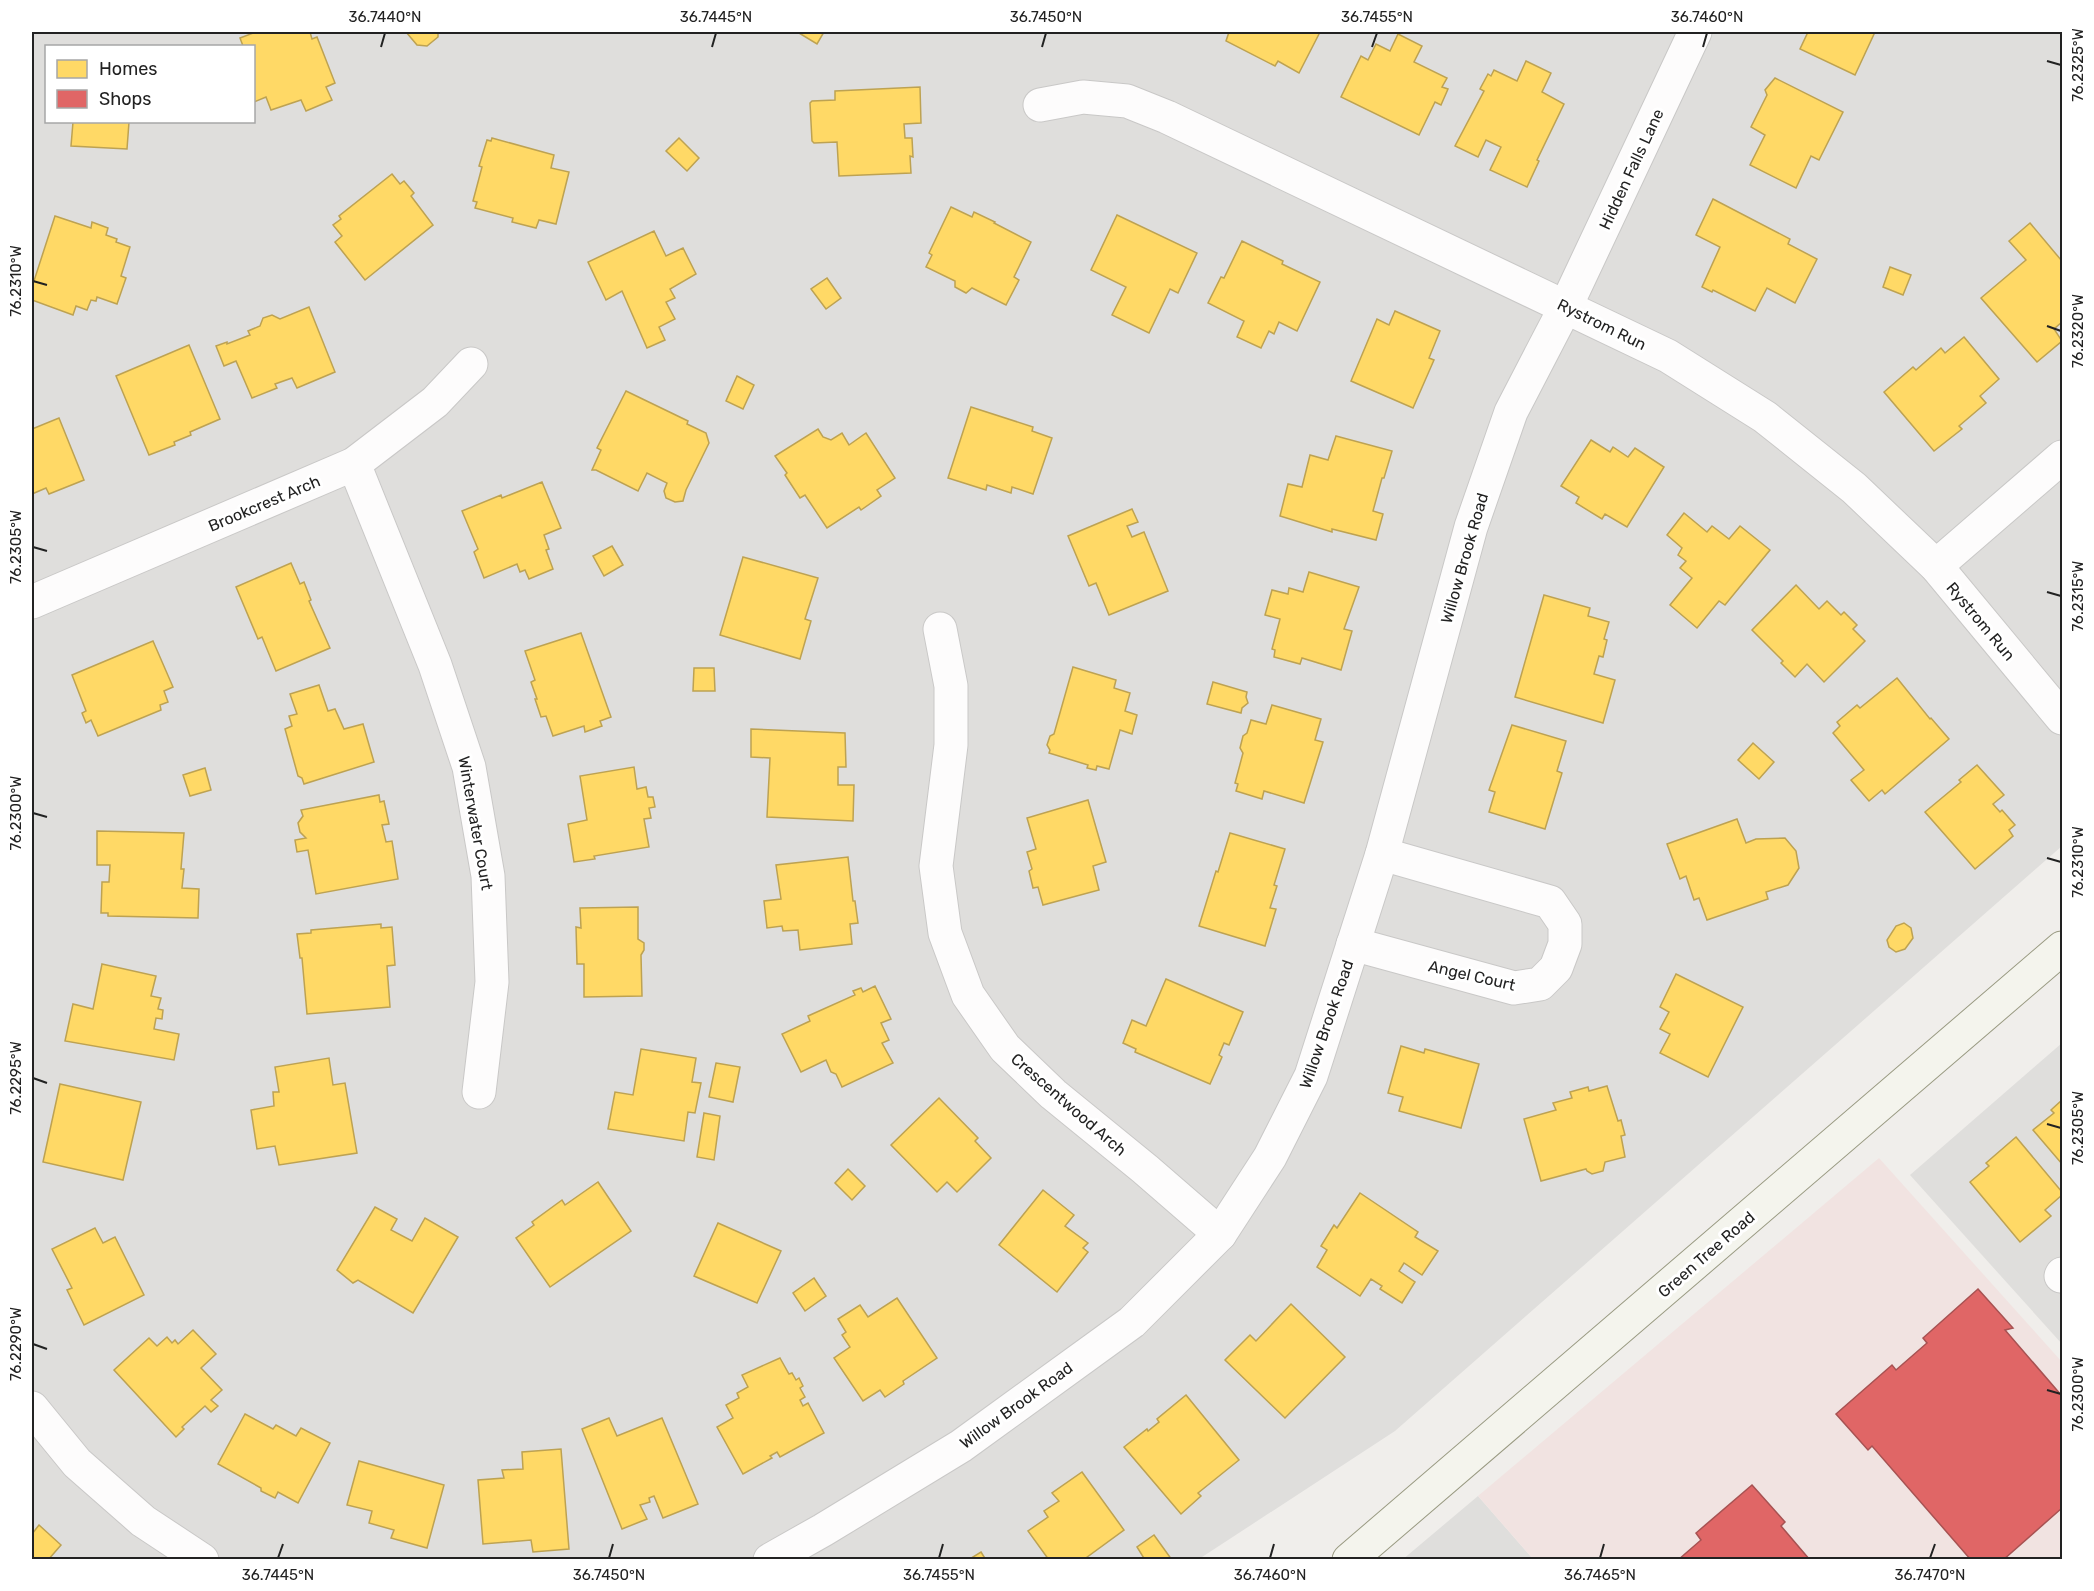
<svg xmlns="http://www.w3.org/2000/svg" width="2094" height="1591" font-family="Rubik,sans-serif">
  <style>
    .residential { fill: #dfdedc; fill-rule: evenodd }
    .commercial { fill: #f1e3e1 }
    .homes { fill: #ffd966; stroke: #bda252; stroke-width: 1.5 }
    .shops { fill: #e06666; stroke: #a75252; stroke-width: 1.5 }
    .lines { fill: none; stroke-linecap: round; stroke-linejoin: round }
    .street-casing { stroke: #c9c8c7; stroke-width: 35 }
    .secondary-casing { stroke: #999a82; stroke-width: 35 }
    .street { stroke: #fdfcfc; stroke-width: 33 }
    .secondary { stroke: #f4f4ed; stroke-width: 33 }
    .ticks { fill: none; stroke: #222; stroke-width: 2 }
    .labels { text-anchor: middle; stroke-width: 6; stroke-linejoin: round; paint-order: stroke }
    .street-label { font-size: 16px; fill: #222; stroke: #fff }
    .neatline { fill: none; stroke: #222; stroke-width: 2 }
    .ticks-label { font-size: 15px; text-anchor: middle; fill: #222 }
  </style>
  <rect width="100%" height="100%" fill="#f0eeeb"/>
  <g class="residential">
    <path d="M32 32H2062V846L1395 1431 1199 1559 32 1560ZM46 46H254V122H46Z"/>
    <polygon points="2062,1043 2062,1344 1910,1175"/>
    <polygon points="1478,1496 1533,1559 1402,1560"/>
  </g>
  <polygon class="commercial" points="1879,1158 2062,1362 2062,1559 1533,1559 1478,1496"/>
  <g class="homes">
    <polygon points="256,32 310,32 312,39 317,37 335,83 326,87 332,100 306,111 301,100 271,110 266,97 254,102 254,46 243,46 240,38"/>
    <polygon points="406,32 438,32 438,37 427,46 417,45"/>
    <polygon points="800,32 824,32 817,44 799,33"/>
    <polygon points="1229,32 1320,32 1299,73 1278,61 1275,66 1226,41"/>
    <polygon points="1808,32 1875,32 1855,75 1800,49"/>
    <polygon points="1398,34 1422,46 1414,62 1447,78 1442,87 1448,89 1441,105 1435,102 1419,135 1341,97 1361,56 1368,60 1376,44 1390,51"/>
    <polygon points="1526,61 1551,73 1542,92 1564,104 1537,160 1539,161 1527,187 1490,170 1501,147 1486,140 1478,157 1455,146 1484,91 1480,89 1488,74 1491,76 1494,70 1517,81"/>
    <polygon points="1775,78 1843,112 1819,160 1811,156 1796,188 1750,165 1765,135 1751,127 1767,95 1765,90"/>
    <polygon points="920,87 921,123 904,124 905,138 912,138 913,157 910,156 911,173 839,176 837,142 814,143 812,141 810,103 812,101 835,100 835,91"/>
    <polygon points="73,122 129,122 127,149 71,146"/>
    <polygon points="492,138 554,155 551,168 569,172 556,224 539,220 536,228 512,222 513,218 475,208 477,202 473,201 482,167 479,166 487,140 491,141"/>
    <polygon points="679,138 699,158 687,171 666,151"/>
    <polygon points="392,174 400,184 404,181 414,193 411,196 433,225 365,280 335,242 342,236 333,225 341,219 339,216"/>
    <polygon points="1713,199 1790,239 1788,244 1817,259 1795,303 1767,288 1755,311 1713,290 1712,292 1702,287 1720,247 1696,235"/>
    <polygon points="951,207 972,217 974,212 995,222 994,223 1031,242 1014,277 1019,280 1006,305 972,288 966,293 955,287 955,281 926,267 932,255 929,253"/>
    <polygon points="1117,215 1197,253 1178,293 1170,289 1149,333 1112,315 1126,287 1091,270"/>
    <polygon points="55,216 91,228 92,222 108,228 106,235 117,239 116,242 130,247 121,276 126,278 117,304 97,297 96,301 91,300 87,310 76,306 73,315 32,300 32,287"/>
    <polygon points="2030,223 2061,260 2062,258 2062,322 2054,329 2062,341 2037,362 1981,298 2026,260 2009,241"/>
    <polygon points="654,231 666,256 683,248 696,274 670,289 675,298 666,302 675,319 659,327 665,340 647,348 622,291 606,300 588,262"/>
    <polygon points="1242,241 1283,261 1282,264 1320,282 1297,331 1279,322 1274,334 1269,331 1261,348 1237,337 1244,321 1208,303 1221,277 1224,278"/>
    <polygon points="1890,267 1911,275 1903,295 1883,287"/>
    <polygon points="827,278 841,298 826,309 811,289"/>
    <polygon points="309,307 335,372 297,388 292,378 275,384 277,388 252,398 236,361 224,366 216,346 227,342 227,344 250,335 248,331 260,326 263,318 272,315 280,319"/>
    <polygon points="1395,311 1440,331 1429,358 1434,360 1413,408 1351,381 1377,319 1389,325"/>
    <polygon points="1964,337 1999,379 1980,396 1986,403 1959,426 1962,429 1934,451 1884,392 1913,367 1916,370 1941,348 1945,353"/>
    <polygon points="189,345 220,419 190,432 191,435 174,442 175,445 149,455 116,376"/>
    <polygon points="737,376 754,385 743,409 726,401"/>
    <polygon points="626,391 688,421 687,424 706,433 709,443 686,490 683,501 675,502 666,498 664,491 667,483 647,473 638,491 596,470 592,470 601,450 597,448"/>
    <polygon points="971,407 1033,427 1032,431 1052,438 1033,494 1012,487 1011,493 987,485 986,490 948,478"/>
    <polygon points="59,418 84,480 49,494 46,488 32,494 32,429"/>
    <polygon points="818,429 823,437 831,440 842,433 849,445 866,433 895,478 877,490 881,496 861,510 859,507 827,528 805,495 800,498 785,475 787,473 775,456"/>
    <polygon points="1336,436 1392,451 1384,478 1382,478 1373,511 1383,514 1376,540 1332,529 1332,532 1280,516 1288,484 1302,487 1310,455 1328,460"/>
    <polygon points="1591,440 1610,452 1613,447 1628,457 1635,448 1664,467 1627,527 1605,514 1602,519 1576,503 1579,497 1561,486"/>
    <polygon points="542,482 561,528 544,535 549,549 546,550 553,569 529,579 525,570 520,572 517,564 484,578 474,552 478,549 462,511 501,495 502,498"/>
    <polygon points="1132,509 1138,522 1127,526 1132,537 1144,532 1168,591 1109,615 1096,583 1089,586 1068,536"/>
    <polygon points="1684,513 1707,532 1712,526 1729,539 1740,526 1770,550 1725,605 1719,601 1697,628 1670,605 1692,578 1680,568 1686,561 1678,555 1682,548 1667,535"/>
    <polygon points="612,546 623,565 604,576 593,556"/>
    <polygon points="743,557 818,578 805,619 811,621 800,659 720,635"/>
    <polygon points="291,563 300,584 304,582 311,600 309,601 330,648 276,671 262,637 258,639 236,587"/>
    <polygon points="1309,572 1359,587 1344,629 1352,631 1341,670 1302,658 1300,664 1274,657 1275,650 1272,649 1280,619 1265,615 1272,590 1288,594 1289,588 1303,592"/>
    <polygon points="1796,585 1819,609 1827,601 1841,615 1844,612 1857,625 1853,629 1865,641 1824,682 1807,664 1795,677 1781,663 1783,661 1752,630"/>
    <polygon points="1544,595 1590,608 1588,616 1609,622 1604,639 1607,640 1603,657 1599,656 1594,674 1615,680 1603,723 1515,697"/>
    <polygon points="581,633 611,717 600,721 602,726 585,732 584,726 553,736 546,716 541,717 535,699 537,699 531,682 535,680 525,651"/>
    <polygon points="153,641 173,687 164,691 168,702 160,705 161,710 98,736 91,720 86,723 82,713 86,711 72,675"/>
    <polygon points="1073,667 1116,680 1114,688 1130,693 1125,711 1137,715 1132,734 1120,730 1109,769 1097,766 1096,770 1087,768 1088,765 1049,753 1050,750 1047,745 1050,736 1054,734"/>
    <polygon points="694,668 714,668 715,691 693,691"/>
    <polygon points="1897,678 1930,719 1931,718 1949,739 1885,794 1882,790 1869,801 1851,780 1864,770 1833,733 1840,726 1837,722 1857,705 1860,708"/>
    <polygon points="1213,682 1247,692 1246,697 1248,703 1242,708 1241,713 1207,704"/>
    <polygon points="319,685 328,711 335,709 344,729 363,724 374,762 304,784 302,778 298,776 285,729 292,726 289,716 297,714 290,694"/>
    <polygon points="1272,705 1321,719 1315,740 1323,742 1304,803 1264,791 1262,799 1236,791 1238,784 1235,783 1243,753 1240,748 1243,736 1247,733 1251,720 1266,724"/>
    <polygon points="1512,725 1566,741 1557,771 1562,773 1545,829 1489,812 1495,792 1489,790"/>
    <polygon points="751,729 845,733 846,767 838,767 838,785 854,785 853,821 767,817 770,758 751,757"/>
    <polygon points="1753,743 1774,762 1759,779 1738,760"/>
    <polygon points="1977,765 2004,795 1993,804 2000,812 2002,810 2015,825 2009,830 2013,836 1975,869 1925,812 1961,782 1959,780"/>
    <polygon points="634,767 637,789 646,787 648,797 653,797 655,807 649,808 651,818 644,819 649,847 594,856 595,859 574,862 568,824 587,820 580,776"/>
    <polygon points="205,768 211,790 190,796 183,775"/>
    <polygon points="379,795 380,802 384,801 389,824 382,825 386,842 392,841 398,879 316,894 308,850 297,852 295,840 306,838 300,832 298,823 303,816 301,810"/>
    <polygon points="1088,800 1106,862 1093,866 1099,890 1043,905 1038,887 1033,888 1029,871 1032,869 1027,852 1036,849 1027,818"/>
    <polygon points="1737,819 1746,843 1756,839 1785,838 1796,851 1799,868 1788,885 1766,892 1768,899 1707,920 1699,898 1694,900 1686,876 1680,879 1667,844"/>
    <polygon points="97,831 184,833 181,869 184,869 182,888 199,889 198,918 108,916 108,913 101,913 102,882 109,882 110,865 97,865"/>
    <polygon points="1230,833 1285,849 1274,885 1277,886 1270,908 1276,909 1265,946 1199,926 1216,871 1218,872"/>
    <polygon points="848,857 853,901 855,901 858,923 850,924 852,944 800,950 798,930 783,931 782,926 767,928 764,901 781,899 776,865"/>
    <polygon points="638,907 638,939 644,943 644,950 641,955 642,996 584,997 584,964 577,964 576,927 581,928 580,908"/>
    <polygon points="1904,923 1911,928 1913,938 1905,949 1896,952 1889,947 1887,940 1896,926"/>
    <polygon points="381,924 381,928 392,927 395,965 387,966 390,1007 307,1014 302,958 300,958 297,934 311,933 311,930"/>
    <polygon points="102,964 156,976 151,996 161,998 158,1009 163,1010 162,1019 156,1018 154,1029 179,1034 174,1060 65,1041 73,1004 93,1009"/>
    <polygon points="1676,974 1743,1007 1708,1077 1660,1053 1670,1034 1660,1029 1669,1012 1660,1007"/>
    <polygon points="1166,979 1243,1012 1229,1045 1224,1043 1219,1055 1222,1057 1210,1084 1135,1052 1136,1049 1123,1043 1132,1020 1146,1026"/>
    <polygon points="875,986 891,1019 881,1023 889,1040 882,1043 893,1063 842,1087 836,1074 831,1072 826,1060 801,1072 782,1034 810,1021 808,1016 855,995 853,991 861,988 863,992"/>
    <polygon points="1401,1046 1424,1053 1425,1049 1479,1064 1461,1128 1399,1111 1403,1097 1388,1093"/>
    <polygon points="641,1049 696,1058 692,1082 701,1083 695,1113 688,1112 684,1141 608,1129 615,1092 633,1095"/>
    <polygon points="329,1058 333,1085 345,1083 357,1153 279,1165 275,1146 257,1149 251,1110 274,1106 273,1092 279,1092 275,1067"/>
    <polygon points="716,1063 740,1067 733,1102 709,1097"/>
    <polygon points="60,1084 141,1102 123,1180 43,1162"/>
    <polygon points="1607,1086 1618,1121 1621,1120 1625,1135 1621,1136 1625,1157 1605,1162 1603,1171 1592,1174 1587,1171 1586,1169 1541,1181 1524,1119 1556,1110 1553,1103 1572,1098 1570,1092 1588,1087 1589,1091"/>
    <polygon points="939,1098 978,1138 975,1141 991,1158 957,1192 947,1182 937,1192 891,1145"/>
    <polygon points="2062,1100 2062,1164 2033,1130 2054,1113 2051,1110"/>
    <polygon points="704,1113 720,1116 714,1160 697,1157"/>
    <polygon points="2016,1137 2062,1192 2062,1195 2045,1210 2051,1216 2020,1242 1970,1182 1989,1166 1986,1163"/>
    <polygon points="848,1169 865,1186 852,1200 835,1183"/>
    <polygon points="598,1182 631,1231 550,1287 516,1238 534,1225 532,1222 562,1200 565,1205"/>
    <polygon points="1043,1190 1074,1215 1065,1226 1088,1243 1083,1248 1088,1252 1057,1292 999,1245"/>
    <polygon points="1360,1193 1418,1232 1415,1237 1438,1251 1422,1275 1404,1263 1399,1271 1415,1282 1402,1303 1380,1289 1382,1286 1371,1279 1360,1296 1317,1267 1327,1250 1321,1246 1334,1225 1337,1228"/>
    <polygon points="375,1207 397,1219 391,1230 412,1241 425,1218 458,1237 413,1313 358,1280 353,1283 337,1270"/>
    <polygon points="718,1223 781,1251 757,1303 694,1276"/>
    <polygon points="95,1228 103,1243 115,1237 144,1295 84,1325 67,1290 72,1288 52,1249"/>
    <polygon points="814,1278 826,1296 805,1311 793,1293"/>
    <polygon points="897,1298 937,1358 903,1381 904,1384 885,1397 880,1390 863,1401 834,1358 850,1347 842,1335 846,1332 838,1319 860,1305 868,1317"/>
    <polygon points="1291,1304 1345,1357 1285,1418 1225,1360 1250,1335 1256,1341"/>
    <polygon points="193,1330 216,1354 201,1368 222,1390 211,1400 218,1406 211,1412 205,1406 182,1427 184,1429 176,1437 114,1370 149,1338 157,1346 167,1337 172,1343 175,1340 178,1344"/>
    <polygon points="780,1358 789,1374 792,1373 796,1380 799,1378 803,1386 800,1388 805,1397 800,1400 803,1406 808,1403 824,1433 780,1457 777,1452 770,1456 772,1458 743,1474 717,1427 733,1418 726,1405 739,1398 737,1393 748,1387 742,1375"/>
    <polygon points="1186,1395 1239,1460 1198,1493 1201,1496 1181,1514 1124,1447 1147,1429 1148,1431 1159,1422 1157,1419"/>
    <polygon points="245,1414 273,1429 276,1425 296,1436 301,1428 330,1443 298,1503 278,1492 275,1498 261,1491 261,1488 218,1464"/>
    <polygon points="609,1418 617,1436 662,1418 698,1504 663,1518 654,1496 649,1498 650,1502 640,1505 647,1519 622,1529 582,1429"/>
    <polygon points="561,1449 569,1549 533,1552 531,1540 483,1544 478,1480 504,1478 502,1470 523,1469 522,1452"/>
    <polygon points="359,1461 444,1485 427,1548 391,1538 394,1530 369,1523 372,1511 347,1505"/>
    <polygon points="1082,1472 1124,1530 1083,1560 1049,1560 1028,1531 1048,1517 1044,1511 1059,1501 1052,1493"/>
    <polygon points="39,1525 61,1545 48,1560 32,1560 32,1534"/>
    <polygon points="1154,1535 1172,1560 1145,1560 1137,1547"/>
    <polygon points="981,1552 986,1560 968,1560"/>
  </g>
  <g class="shops">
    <polygon points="1978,1289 2013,1328 2005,1330 2062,1396 2062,1508 2003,1560 1971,1560 1872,1446 1868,1450 1836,1414 1892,1365 1896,1370 1927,1343 1923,1338"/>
    <polygon points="1752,1485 1785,1522 1781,1526 1810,1560 1678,1560 1701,1540 1696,1533"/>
  </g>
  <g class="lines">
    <g class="street-casing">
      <g id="street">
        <polyline points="1040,105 1083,97 1127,101 1167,117 1668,356 1765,417 1854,488 1936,566 2062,718"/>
        <polyline points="354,464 435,665 469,767 488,876 492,982 479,1092"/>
        <polyline points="1936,566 2062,457"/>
        <polyline points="32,602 354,464 435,402 471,364"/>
        <polyline points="940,629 951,686 951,745 936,866 945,933 968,995 1005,1048 1053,1094 1145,1169 1220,1234"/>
        <polyline points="1353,944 1514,988 1540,984 1556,968 1565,944 1565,924 1550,902 1382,854"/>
        <polyline points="2061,1276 2062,1274"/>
        <polyline points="32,1408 77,1463 143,1521 202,1560"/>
        <polyline points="770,1560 823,1530 961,1446 1132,1322 1220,1234 1270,1157 1311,1076 1382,854 1471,527 1511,412 1566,306 1695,32"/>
      </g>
    </g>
    <g class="secondary-casing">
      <polyline id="secondary" points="1349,1560 2062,948"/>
    </g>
    <use href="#street" class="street"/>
    <use href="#secondary" class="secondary"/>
  </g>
  <path class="ticks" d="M381 47 385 33M712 47 716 33M1042 47 1046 33M1372 47 1377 33M1703 47 1707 33M2047 61 2061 65M33 281 47 285M2047 326 2061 331M33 547 47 551M2047 592 2061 596M33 813 47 817M2047 858 2061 862M33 1078 47 1083M2047 1124 2061 1128M33 1344 47 1349M2047 1390 2061 1394M278 1558 283 1544M609 1558 613 1544M939 1558 943 1544M1270 1558 1274 1544M1600 1558 1604 1544M1930 1558 1935 1544"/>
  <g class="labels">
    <g class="street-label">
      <text transform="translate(1631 169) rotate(-65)" y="6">Hidden Falls Lane</text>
      <text transform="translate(1602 324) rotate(26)" y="6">Rystrom Run</text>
      <text transform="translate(264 503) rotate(-23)" y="6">Brookcrest Arch</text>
      <text transform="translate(1464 558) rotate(-74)" y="6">Willow Brook Road</text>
      <text transform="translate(1981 621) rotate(50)" y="6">Rystrom Run</text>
      <text transform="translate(476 823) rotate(80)" y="6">Winterwater Court</text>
      <text transform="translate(1472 975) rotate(13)" y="6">Angel Court</text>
      <text transform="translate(1326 1024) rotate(-71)" y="6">Willow Brook Road</text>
      <text transform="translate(1069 1104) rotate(41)" y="6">Crescentwood Arch</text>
      <text transform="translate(1706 1254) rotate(-41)" y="6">Green Tree Road</text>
      <text transform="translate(1016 1405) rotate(-36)" y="6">Willow Brook Road</text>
    </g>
  </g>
  <rect width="2094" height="1591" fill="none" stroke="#ffffff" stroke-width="66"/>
  <rect x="45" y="45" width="210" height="78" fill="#ffffff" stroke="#a7a7a7" stroke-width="1.5"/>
  <rect x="57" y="60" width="30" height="18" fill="#ffd966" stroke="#a7a7a7" stroke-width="1.5"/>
  <text x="99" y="75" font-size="18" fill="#222222">Homes</text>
  <rect x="57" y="90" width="30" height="18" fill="#e06666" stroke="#a7a7a7" stroke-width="1.5"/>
  <text x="99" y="105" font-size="18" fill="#222222">Shops</text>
  <rect x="33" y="33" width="2028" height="1525" class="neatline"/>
  <g class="ticks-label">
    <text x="385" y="22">36.7440°N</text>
    <text x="716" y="22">36.7445°N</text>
    <text x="1046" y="22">36.7450°N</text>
    <text x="1377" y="22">36.7455°N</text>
    <text x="1707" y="22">36.7460°N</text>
    <text transform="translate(2078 65) rotate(-90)" y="5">76.2325°W</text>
    <text transform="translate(16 281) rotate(-90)" y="5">76.2310°W</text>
    <text transform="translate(2078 331) rotate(-90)" y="5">76.2320°W</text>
    <text transform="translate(16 547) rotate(-90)" y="5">76.2305°W</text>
    <text transform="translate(2078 596) rotate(-90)" y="5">76.2315°W</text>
    <text transform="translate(16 813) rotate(-90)" y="5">76.2300°W</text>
    <text transform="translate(2078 862) rotate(-90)" y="5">76.2310°W</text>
    <text transform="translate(16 1078) rotate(-90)" y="5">76.2295°W</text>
    <text transform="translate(2078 1128) rotate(-90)" y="5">76.2305°W</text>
    <text transform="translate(16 1344) rotate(-90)" y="5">76.2290°W</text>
    <text transform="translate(2078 1394) rotate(-90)" y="5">76.2300°W</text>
    <text x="278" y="1580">36.7445°N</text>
    <text x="609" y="1580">36.7450°N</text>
    <text x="939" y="1580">36.7455°N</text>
    <text x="1270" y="1580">36.7460°N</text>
    <text x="1600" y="1580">36.7465°N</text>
    <text x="1930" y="1580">36.7470°N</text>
  </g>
</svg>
